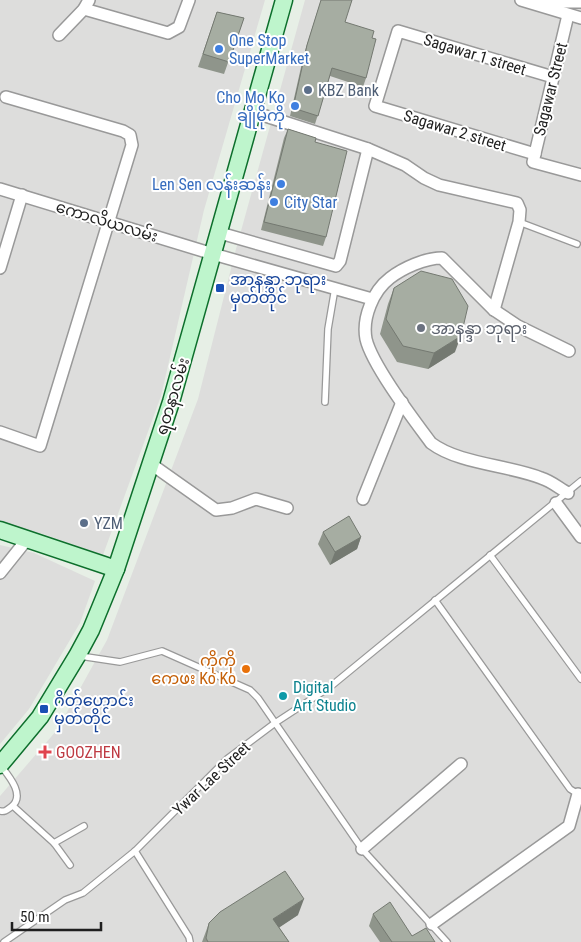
<svg xmlns="http://www.w3.org/2000/svg" width="581" height="942" font-family="'Roboto Condensed','Noto Sans Myanmar',sans-serif">
  <style>
    .residential { fill: #dddddc }
    .lines { fill: none; stroke-linecap: round; stroke-linejoin: round }
    .lane-casing { stroke: #999; stroke-width: 8 }
    .street-casing { stroke: #999; stroke-width: 14 }
    .secondary-casing { stroke: #0d6f2c; stroke-width: 19 }
    .lane { stroke: #fff; stroke-width: 5.5 }
    .street { stroke: #fff; stroke-width: 11 }
    .secondary { stroke: #bef5cc; stroke-width: 16 }
    .wall { fill: #8f958b }
    .shaded-wall { fill: #747971 }
    .building { fill: #a6ada2; stroke: #747971 }
    .shop-dot { fill: #3f7fe0; stroke: #fff; stroke-width: 2 }
    .service-dot { fill: #5c6f8a; stroke: #fff; stroke-width: 2 }
    .transit-dot { fill: #1a4fb4; stroke: #fff; stroke-width: 2 }
    .worship-dot { fill: #6b7280; stroke: #fff; stroke-width: 2 }
    .food-dot { fill: #e8710a; stroke: #fff; stroke-width: 2 }
    .culture-dot { fill: #0f9aa8; stroke: #fff; stroke-width: 2 }
    .health-dot { fill: #e0444e; stroke: #fff; stroke-width: 2 }
    .labels { text-anchor: middle; stroke-width: 4; stroke-linejoin: round; paint-order: stroke }
    .shop-label { font-size: 16px; fill: #366cbe; stroke: #fff; text-anchor: start }
    .street-label { font-size: 16px; fill: #1f1f1f; stroke: #fff }
    .service-label { font-size: 16px; fill: #4e5e75; stroke: #fff; text-anchor: start }
    .transit-label { font-size: 16px; fill: #164399; stroke: #fff; text-anchor: start }
    .worship-label { font-size: 16px; fill: #5b616d; stroke: #fff; text-anchor: start }
    .food-label { font-size: 16px; fill: #c56008; stroke: #fff; text-anchor: end }
    .culture-label { font-size: 16px; fill: #0d838f; stroke: #fff; text-anchor: start }
    .health-label { font-size: 16px; fill: #be3a42; stroke: #fff; text-anchor: start }
  </style>
  <rect width="100%" height="100%" fill="#e7efe6"/>
  <g class="residential">
    <polygon points="0,0 265,0 204,210 161,396 103,555 43,534 0,523"/>
    <polygon points="305,0 581,0 581,942 0,942 0,796 57,730 107,640 198,399 236,249"/>
    <polygon points="0,545 34,553 95,581 80,623 29,709 0,744"/>
  </g>
  <g class="lines">
    <g class="lane-casing">
      <g id="lane">
        <polyline points="519,222 577,244"/>
        <polyline points="325,402 328,329 335,288"/>
        <polyline points="490,555 581,679"/>
        <polyline points="435,600 570,789 578,794"/>
        <polyline points="80,656 120,662 162,651 250,690 258,698 362,849 447,942"/>
        <polyline points="13,806 54,843 70,865"/>
        <path d="M0 811C5 812 7 810 11 807 26 796 9 776 1 766"/>
        <polyline points="54,843 84,826"/>
        <polyline points="135,851 189,937 190,942"/>
        <polyline points="4,942 65,900 83,893 135,851 227,759 275,723 330,687 581,481"/>
      </g>
    </g>
    <g class="street-casing">
      <g id="street">
        <polyline points="521,0 581,18"/>
        <polyline points="538,2 581,2"/>
        <polyline points="84,9 168,33 179,27 189,0"/>
        <polyline points="568,15 533,162 581,175"/>
        <polyline points="59,35 84,9 89,0"/>
        <polyline points="253,112 368,149 405,165 424,178 439,185 517,203 520,210 519,222 494,310"/>
        <polyline points="535,154 375,106 398,31 553,77"/>
        <polyline points="0,189 213,254 372,299"/>
        <polyline points="220,233 336,266 340,261 368,149"/>
        <polyline points="0,268 22,195"/>
        <polyline points="0,432 40,446 132,145 130,135 123,131 6,97"/>
        <polyline points="151,464 216,510 232,508 256,499 287,508"/>
        <path d="M568 493C559 488 551 481 541 478 508 465 459 464 431 443 414 420 372 365 366 339 362 318 373 291 390 278 403 268 425 258 442 258L494 310 518 326 569 351"/>
        <polyline points="363,499 402,402"/>
        <polyline points="556,503 581,537"/>
        <polyline points="0,573 28,538"/>
        <polyline points="362,849 461,764"/>
        <polyline points="432,924 569,826 578,794"/>
      </g>
    </g>
    <g class="secondary-casing">
      <g id="secondary">
        <polyline points="0,530 116,569"/>
        <polyline points="0,765 40,717 77,656 91,630 116,569 171,402 284,0"/>
      </g>
    </g>
    <use href="#lane" class="lane"/>
    <use href="#street" class="street"/>
    <use href="#secondary" class="secondary"/>
  </g>
  <g class="wall">
    <polygon points="321,0 345,22 372,38 366,78 363,87 330,76 315,124 290,116 304,54"/>
    <polygon points="217,12 244,18 224,74 198,67"/>
    <polygon points="288,129 315,142 326,237 323,246 261,230 284,138"/>
    <polygon points="394,288 455,352 428,369 397,362 380,334 388,304"/>
    <polygon points="323,532 361,537 357,549 330,565 318,544"/>
    <polygon points="373,914 412,936 435,942 380,942 369,926"/>
    <polygon points="298,915 279,927 289,942 202,942 209,923"/>
  </g>
  <g class="shaded-wall">
    <polygon points="461,336 455,352 428,369 434,353"/>
    <polygon points="361,537 357,549 330,565 335,552"/>
    <polygon points="304,899 298,915 268,935 273,919"/>
  </g>
  <g class="building">
    <polygon points="321,0 352,0 345,22 374,31 372,38 376,39 366,78 332,68 318,116 293,108 307,45"/>
    <polygon points="217,12 244,18 229,62 203,54"/>
    <polygon points="288,129 316,138 315,142 347,151 326,237 264,222"/>
    <polygon points="421,271 452,279 468,306 461,336 434,353 403,346 386,319 394,288"/>
    <polygon points="349,516 361,537 335,552 323,532"/>
    <polygon points="285,871 304,899 273,919 289,942 208,942 206,938 209,923 220,912"/>
    <polygon points="390,902 412,936 426,928 435,942 392,942 373,914"/>
  </g>
  <g class="shop-dot">
    <circle cx="219" cy="49" r="5"/>
    <circle cx="295" cy="106" r="5"/>
    <circle cx="281" cy="184" r="5"/>
    <circle cx="274" cy="202" r="5"/>
  </g>
  <g class="service-dot">
    <circle cx="308" cy="90" r="5"/>
    <circle cx="84" cy="523" r="5"/>
  </g>
  <g class="transit-dot">
    <rect x="215" y="283" width="10" height="10" rx="2.5"/>
    <rect x="39" y="704" width="10" height="10" rx="2.5"/>
  </g>
  <circle class="worship-dot" cx="421" cy="328" r="5"/>
  <circle class="food-dot" cx="246" cy="669" r="5"/>
  <circle class="culture-dot" cx="283" cy="696" r="5"/>
  <path class="health-dot" d="M42.5 744.5h5v5h5v5h-5v5h-5v-5h-5v-5h5z"/>
  <g class="labels">
    <g class="shop-label">
      <text x="229" y="46">One Stop<tspan x="229" dy="18">SuperMarket</tspan></text>
      <text x="285" y="103" text-anchor="end">Cho Mo Ko<tspan x="285" dy="18">ချိုမိုကို</tspan></text>
      <text x="271" y="190" text-anchor="end">Len Sen လန်းဆန်း</text>
      <text x="284" y="208">City Star</text>
    </g>
    <g class="street-label">
      <text transform="translate(475 54) rotate(17)" y="6">Sagawar 1 street</text>
      <text transform="translate(550 89) rotate(-76)" y="6">Sagawar Street</text>
      <text transform="translate(455 130) rotate(17)" y="6">Sagawar 2 street</text>
      <text transform="translate(107 221) rotate(17)" y="6">ကောလိယလမ်း</text>
      <text transform="translate(172 396) rotate(-73)" y="6">ရတနာလမ်း</text>
      <text transform="translate(211 778) rotate(-43)" y="6">Ywar Lae Street</text>
    </g>
    <g class="service-label">
      <text x="318" y="96">KBZ Bank</text>
      <text x="94" y="529">YZM</text>
    </g>
    <g class="transit-label">
      <text x="230" y="285">အာနန္ဒာ ဘုရား<tspan x="230" dy="18">မှတ်တိုင်</tspan></text>
      <text x="54" y="706">ဂိတ်ဟောင်း<tspan x="54" dy="18">မှတ်တိုင်</tspan></text>
    </g>
    <g class="worship-label">
      <text x="431" y="334">အာနန္ဒာ ဘုရား</text>
    </g>
    <g class="food-label">
      <text x="236" y="666">ကိုကို<tspan x="236" dy="18">ကေဖး Ko Ko</tspan></text>
    </g>
    <g class="culture-label">
      <text x="293" y="693">Digital<tspan x="293" dy="18">Art Studio</tspan></text>
    </g>
    <g class="health-label">
      <text x="56" y="758">GOOZHEN</text>
    </g>
  </g>
  <path d="M12 922v8h89v-8" fill="none" stroke="#1f1f1f" stroke-width="2.5"/>
  <text x="20" y="922" font-size="15" fill="#1f1f1f" stroke="#ffffff" stroke-width="4" paint-order="stroke">50 m</text>
</svg>
